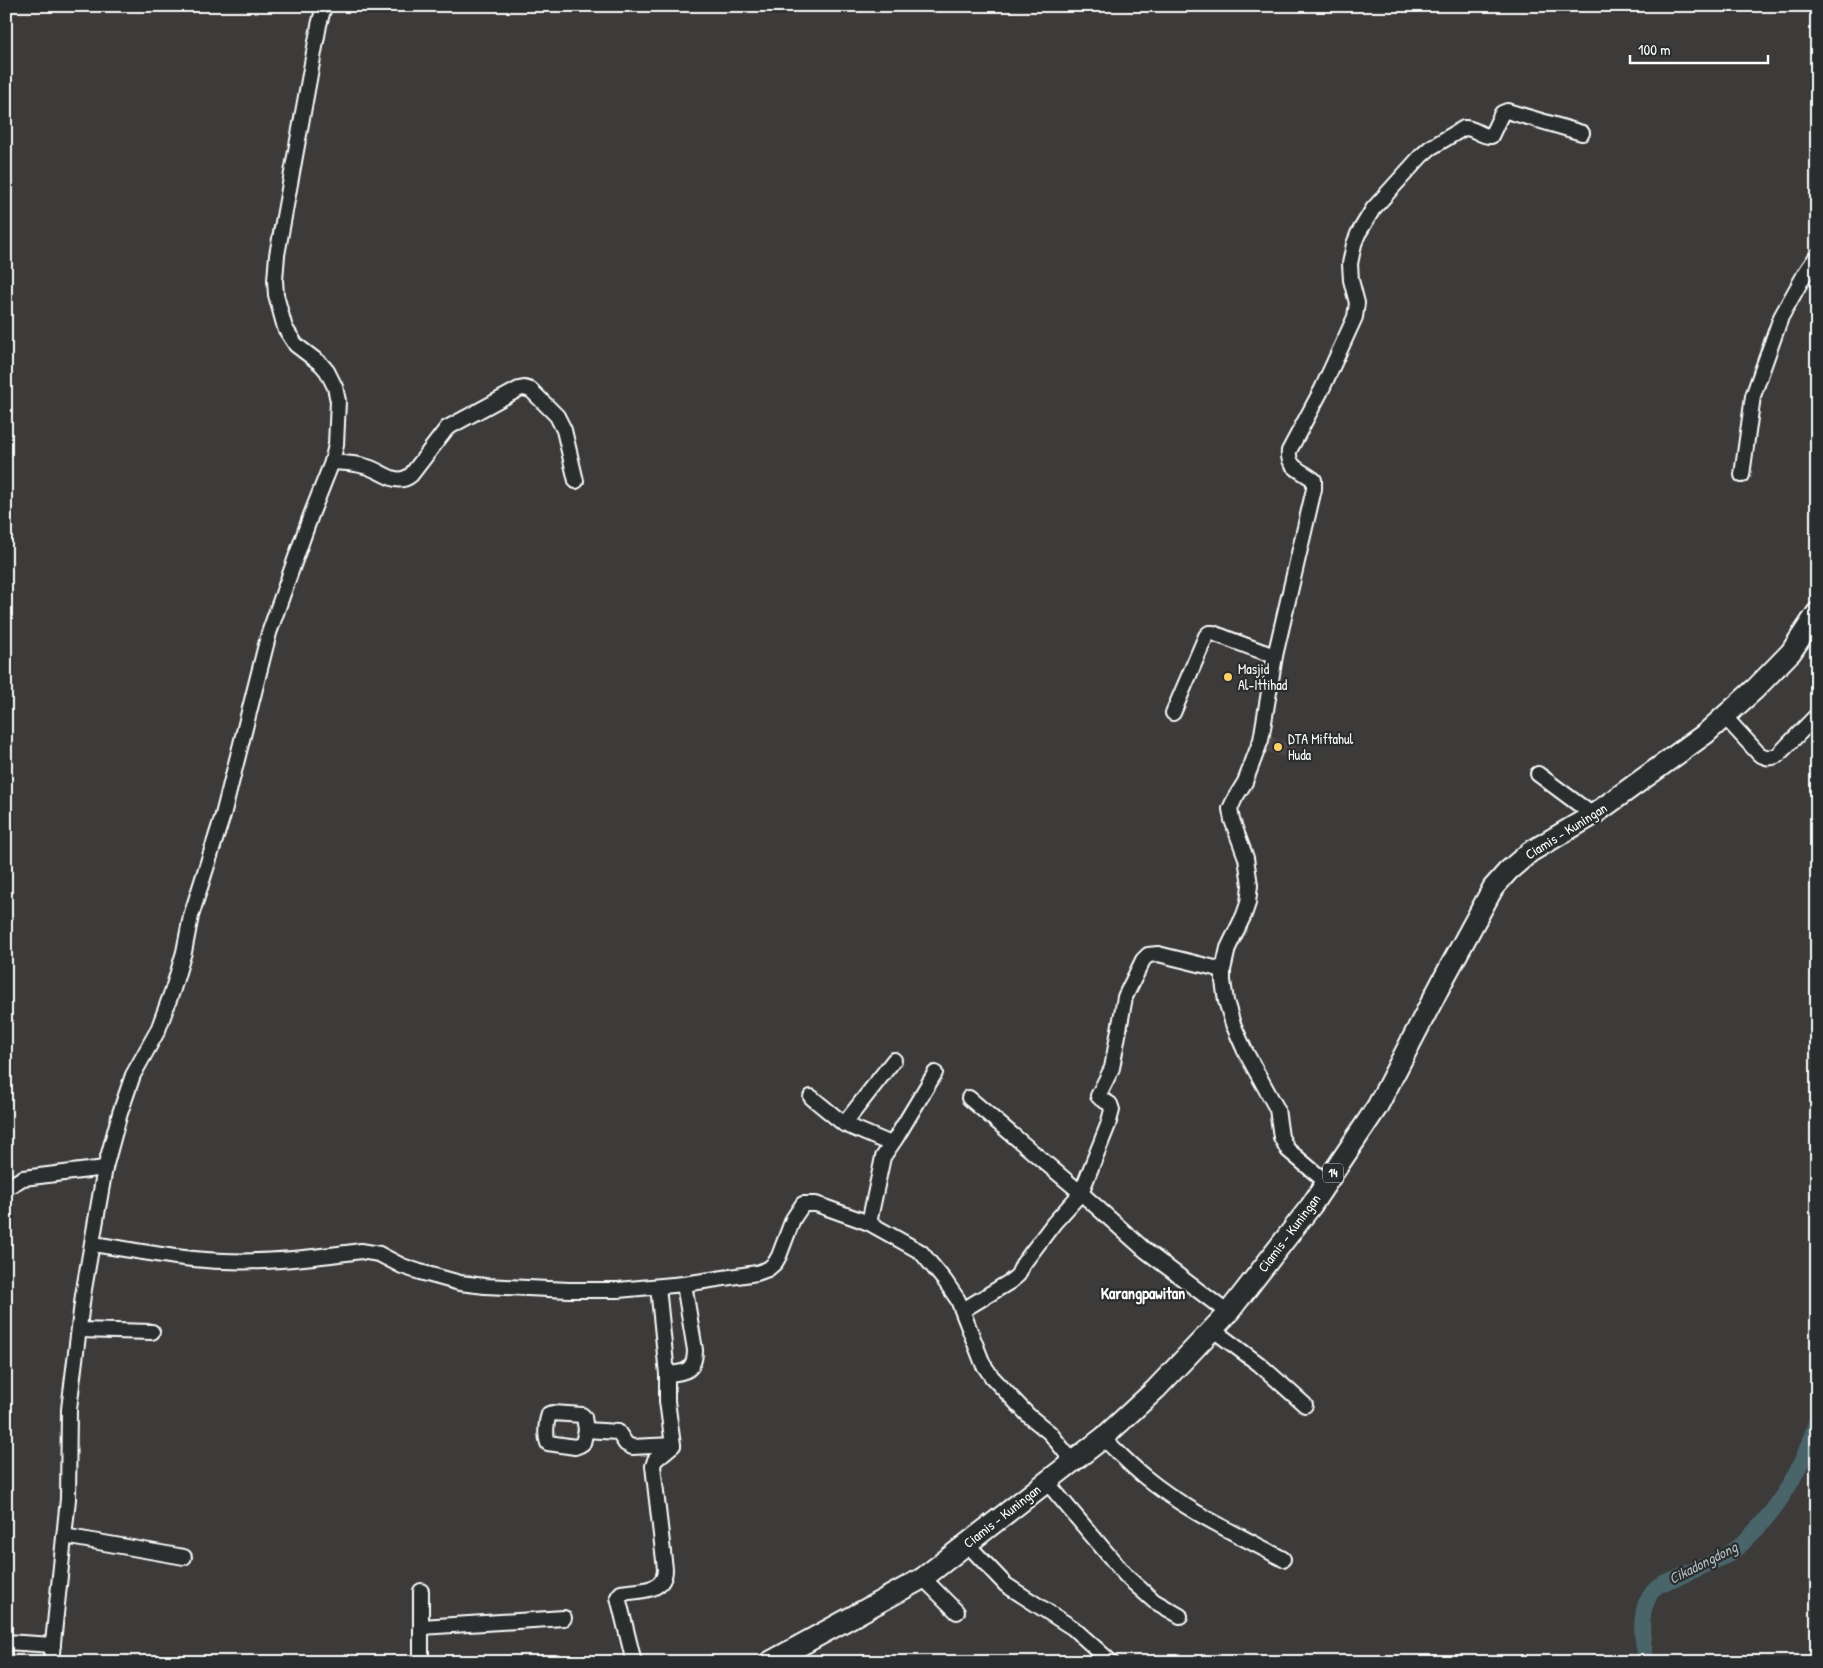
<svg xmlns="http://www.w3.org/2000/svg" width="1823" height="1668" font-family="'Patrick Hand',sans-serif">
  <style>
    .built { fill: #4e4747 }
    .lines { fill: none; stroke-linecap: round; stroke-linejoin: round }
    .river { stroke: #48656b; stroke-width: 16 }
    .minor-casing { stroke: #fff; stroke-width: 18 }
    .highway-casing { stroke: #fff; stroke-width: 24 }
    .minor { stroke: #2a2d2e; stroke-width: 14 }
    .highway { stroke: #2a2d2e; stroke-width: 20 }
    .poi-dot { fill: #ffd166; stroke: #2a2d2e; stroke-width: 2 }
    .labels { text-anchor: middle; stroke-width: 4.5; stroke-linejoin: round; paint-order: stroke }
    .shield { fill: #2a2d2e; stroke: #bfc0c0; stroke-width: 1 }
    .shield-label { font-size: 12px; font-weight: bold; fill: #fff }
    .poi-label { font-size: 14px; fill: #fff; stroke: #2a2d2e; text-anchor: start }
    .street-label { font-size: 14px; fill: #fff; stroke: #2a2d2e }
    .water-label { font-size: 15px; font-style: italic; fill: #adbabc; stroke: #2a2d2e }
    .quarter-label { font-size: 16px; font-weight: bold; fill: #fff; stroke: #2a2d2e }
  </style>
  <rect width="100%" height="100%" fill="#3d3a3a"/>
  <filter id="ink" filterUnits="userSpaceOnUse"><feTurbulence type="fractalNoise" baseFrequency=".02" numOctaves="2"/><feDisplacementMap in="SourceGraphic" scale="10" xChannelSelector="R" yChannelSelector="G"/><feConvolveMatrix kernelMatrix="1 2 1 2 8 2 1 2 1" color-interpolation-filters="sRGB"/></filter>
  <g filter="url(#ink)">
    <polygon class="built" points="1265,735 1295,745 1291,759 1261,750"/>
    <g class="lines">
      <path class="river" d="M1647 1662C1641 1639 1637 1603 1658 1586 1664 1582 1673 1579 1679 1577 1700 1567 1726 1559 1743 1543 1779 1509 1804 1466 1817 1419"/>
      <g class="minor-casing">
        <g id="minor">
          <path d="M332 462C343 463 354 463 364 466 381 469 395 488 411 475L447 428 519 389 524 388 531 390 557 416 564 430 576 481"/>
          <polyline points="1742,475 1753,396 1781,317 1806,272 1817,256"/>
          <path d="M1173 713 1206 636 1209 633H1213C1234 641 1254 649 1275 656"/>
          <path d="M1724 716 1759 754C1766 758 1770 759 1778 755L1817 715"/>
          <polyline points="1538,774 1593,815"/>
          <polyline points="935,1073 896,1138 883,1157 869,1223 921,1252 945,1281 958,1300 983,1364 992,1377 1029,1416 1050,1433 1073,1462"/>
          <polyline points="811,1097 844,1124"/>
          <polyline points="969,1098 1081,1193 1146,1251 1228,1313"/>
          <polyline points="891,1144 844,1124 894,1060"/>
          <path d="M1326 1182 1288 1150 1281 1137 1277 1109 1245 1051 1233 1024 1226 1001 1223 981V970L1228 948 1244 915 1248 903 1250 885 1246 858 1232 820 1230 809 1235 798 1245 782 1261 740 1275 656 1314 489V480C1303 471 1287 468 1289 451L1322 389 1355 317 1357 303 1351 280 1350 264 1354 244 1358 234 1373 209 1421 156 1430 148 1464 128C1474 127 1481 137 1491 136L1502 113 1507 111 1582 133"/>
          <polyline points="6,1188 23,1178 105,1168"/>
          <path d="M92 1244C136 1250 180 1260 224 1261 270 1263 316 1257 361 1251L379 1254 402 1266 420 1272 460 1283 485 1286 569 1290H618L684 1284 757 1273 768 1269 775 1263 779 1256 793 1219 803 1204H816L869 1223"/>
          <polyline points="963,1310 1011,1281 1018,1275 1023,1264 1054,1223 1081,1193 1108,1125 1112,1110 1110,1104 1101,1099 1098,1096 1112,1068 1125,997 1143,960 1148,955 1158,954 1223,970"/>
          <polyline points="1212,1329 1259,1364 1305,1405"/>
          <polyline points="79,1330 152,1332"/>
          <path d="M667 1374C685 1373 695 1371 695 1350L684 1284"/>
          <path d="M553 1413 582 1415 584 1417 586 1430 583 1443 580 1445 575 1447 548 1443C545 1435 546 1422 549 1414Z"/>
          <polyline points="586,1430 618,1432 626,1444 632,1447 673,1445"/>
          <path d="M1103 1438C1117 1451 1130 1465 1145 1477 1186 1511 1237 1534 1283 1559"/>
          <polyline points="1046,1481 1127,1577 1154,1601 1180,1616"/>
          <polyline points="64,1536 184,1557"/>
          <polyline points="966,1543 1006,1585 1073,1628 1111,1662"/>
          <polyline points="923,1578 957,1612"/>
          <polyline points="421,1591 421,1662"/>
          <polyline points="421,1627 564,1618"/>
          <polyline points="6,1642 53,1645"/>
          <polyline points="51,1662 68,1499 69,1409 83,1295 105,1168 120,1113 133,1075 158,1030 173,989 184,952 191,916 223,815 269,633 311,515 332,462 336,445 338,401 335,387 327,371 321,364 296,345 285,328 276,295 275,280 277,255 319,25 324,6"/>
          <path d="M634 1662 618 1597 621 1593C639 1590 665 1593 665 1569L653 1466 655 1460 673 1445 667 1401V1374L658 1287"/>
        </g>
      </g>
      <g class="highway-casing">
        <polyline id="highway" points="770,1662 923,1578 1103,1438 1156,1389 1228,1313 1311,1206 1377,1107 1443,980 1493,888 1508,871 1530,852 1593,815 1705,734 1755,689 1791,652 1817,613"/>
      </g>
      <use href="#minor" class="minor"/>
      <use href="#highway" class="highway"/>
    </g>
  </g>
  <g class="poi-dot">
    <circle cx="1228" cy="677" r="5"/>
    <circle cx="1278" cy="747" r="5"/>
  </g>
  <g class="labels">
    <rect class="shield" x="1323" y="1163.5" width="20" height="19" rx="4"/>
    <g class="shield-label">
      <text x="1333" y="1177">14</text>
    </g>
    <g class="poi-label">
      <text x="1238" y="674">Masjid<tspan x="1238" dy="16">Al-Ittihad</tspan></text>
      <text x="1288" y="744">DTA Miftahul<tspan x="1288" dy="16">Huda</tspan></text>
    </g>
    <g class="street-label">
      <text transform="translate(1566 831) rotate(-32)" y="5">Ciamis - Kuningan</text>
      <text transform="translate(1289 1233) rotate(-53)" y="5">Ciamis - Kuningan</text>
      <text transform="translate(1002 1516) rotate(-38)" y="5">Ciamis - Kuningan</text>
    </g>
    <g class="water-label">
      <text transform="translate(1703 1563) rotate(-27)" y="5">Cikadongdong</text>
    </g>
    <g class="quarter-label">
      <text x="1143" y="1299">Karangpawitan</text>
    </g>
  </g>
  <rect width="1823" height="1668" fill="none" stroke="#2a2d2e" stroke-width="25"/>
  <rect x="12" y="12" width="1798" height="1643" fill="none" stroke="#fff" stroke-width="2" filter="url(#ink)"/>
  <path d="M1630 55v8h138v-8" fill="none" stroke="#ffffff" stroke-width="2.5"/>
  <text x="1638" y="55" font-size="15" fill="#ffffff" stroke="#2a2d2e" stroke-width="4" paint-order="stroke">100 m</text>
</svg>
